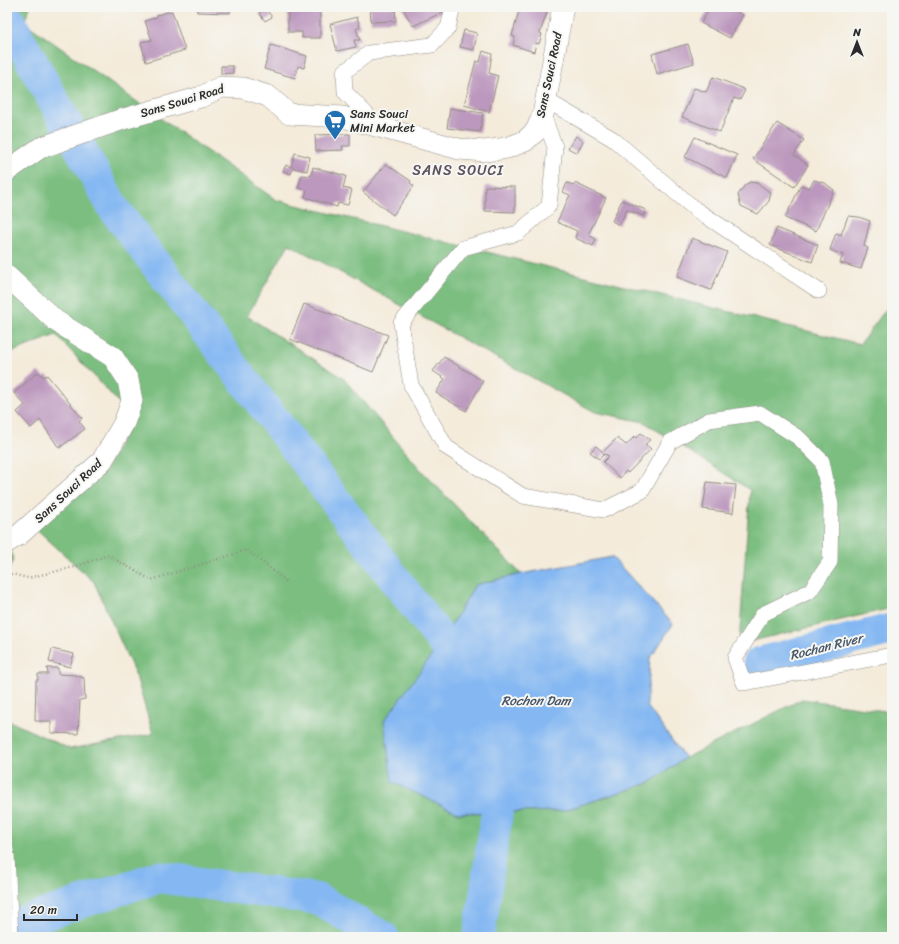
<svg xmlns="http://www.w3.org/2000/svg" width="899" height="944" font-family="Sriracha,sans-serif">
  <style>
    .forest { fill: #7bbe80; stroke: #537456 }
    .water { fill: #85b8f2; stroke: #58728e }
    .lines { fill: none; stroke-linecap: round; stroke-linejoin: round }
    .river { stroke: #85b8f2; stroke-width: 32 }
    .building { fill: #bc98be }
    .lane-casing { stroke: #908b82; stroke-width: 8 }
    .street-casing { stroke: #908b82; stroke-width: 16 }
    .secondary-casing { stroke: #908b82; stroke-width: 22 }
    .path { stroke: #908b82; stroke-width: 2.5; stroke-dasharray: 1 3; stroke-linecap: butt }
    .lane { stroke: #fff; stroke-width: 7 }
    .street { stroke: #fff; stroke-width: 15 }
    .secondary { stroke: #fff; stroke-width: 21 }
    .labels { text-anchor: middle; stroke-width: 4; stroke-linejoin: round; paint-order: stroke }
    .street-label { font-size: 12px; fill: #2b2b2b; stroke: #f6f6f2 }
    .poi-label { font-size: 12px; fill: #2b2b2b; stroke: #f6f6f2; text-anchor: start }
    .water-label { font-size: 13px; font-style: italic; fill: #465567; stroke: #f6f6f2 }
    .quarter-label { font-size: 14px; letter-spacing: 1px; fill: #5e515e; stroke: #f6f6f2 }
  </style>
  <rect width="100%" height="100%" fill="#f6f6f2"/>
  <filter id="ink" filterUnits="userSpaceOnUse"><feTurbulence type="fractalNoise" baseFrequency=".025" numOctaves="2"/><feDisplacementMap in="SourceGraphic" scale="8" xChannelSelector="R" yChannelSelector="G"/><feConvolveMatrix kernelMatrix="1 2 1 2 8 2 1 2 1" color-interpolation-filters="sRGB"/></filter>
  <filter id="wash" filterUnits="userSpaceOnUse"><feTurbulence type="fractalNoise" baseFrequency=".012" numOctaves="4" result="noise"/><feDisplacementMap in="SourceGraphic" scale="16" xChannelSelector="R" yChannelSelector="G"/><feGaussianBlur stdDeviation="0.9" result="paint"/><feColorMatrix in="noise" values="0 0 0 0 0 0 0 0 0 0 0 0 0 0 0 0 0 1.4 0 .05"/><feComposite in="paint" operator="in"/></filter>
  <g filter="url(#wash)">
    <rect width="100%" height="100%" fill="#f4ebda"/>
    <g class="forest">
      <polygon points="7,7 30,7 24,22 276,200 860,344 892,301 892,608 739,644 750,490 644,422 595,412 289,244 247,316 343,378 421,470 521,574 475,585 442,641 458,813 562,811 649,783 685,758 802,699 892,712 892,937 7,937 7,720 70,749 153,734 136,676 94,582 30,523 104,473 133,418 56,335 7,354"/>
      <polygon points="7,534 13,560 7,573"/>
    </g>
    <polygon class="water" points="612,557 673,624 650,659 647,706 685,758 649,783 562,811 458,813 392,782 384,721 442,641 475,585 521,574"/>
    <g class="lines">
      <g class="river">
        <polyline points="7,17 114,209 442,641"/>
        <polyline points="759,663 892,629"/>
        <polyline points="7,927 158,877 317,899 383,937"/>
        <polyline points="479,937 497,812"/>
      </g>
    </g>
    <g id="blocks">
      <g class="building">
        <polygon points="197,7 230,7 230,13 197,12"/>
        <polygon points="288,7 320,7 320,38 302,38 302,32 288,32"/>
        <polygon points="370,7 395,7 396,21 371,22"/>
        <polygon points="402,7 440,7 443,12 413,26"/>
        <polygon points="520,7 543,7 548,9 540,33 542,34 539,44 536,43 534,52 513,45 515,37 512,36"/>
        <polygon points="710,7 727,7 743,15 730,38 701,23"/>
        <polygon points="266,9 272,17 265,21 259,13"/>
        <polygon points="172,11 185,50 146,62 141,42 152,40 145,21 157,17 157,15"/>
        <polygon points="357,17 360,27 356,29 360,40 354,40 356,47 337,51 330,24"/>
        <polygon points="464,30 477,33 474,50 460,47"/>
        <polygon points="688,44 694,63 657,74 652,54"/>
        <polygon points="271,45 307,56 304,68 298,66 295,78 264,69"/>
        <polygon points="483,51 492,54 489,73 498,76 489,112 464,105 476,61 480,62"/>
        <polygon points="221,66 233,66 233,73 221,74"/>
        <polygon points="713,77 737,86 745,90 740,100 734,98 720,132 682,117 694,88 706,92"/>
        <polygon points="450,108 483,113 480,132 447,128"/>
        <polygon points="777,123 804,140 794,155 808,165 794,187 753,159"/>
        <polygon points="350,134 350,146 342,146 343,150 316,151 315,135"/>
        <polygon points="576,136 583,141 577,153 568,148"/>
        <polygon points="695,137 737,155 727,178 685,157"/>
        <polygon points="295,153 310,157 307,171 293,168 291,174 283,171 286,165 291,167"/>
        <polygon points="386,164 411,181 410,183 414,186 393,215 363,192"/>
        <polygon points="313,167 346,176 343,188 352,190 348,205 338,203 337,207 305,197 307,190 298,188 302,175 311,176"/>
        <polygon points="814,180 825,183 834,190 816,231 785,218 801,185 809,188"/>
        <polygon points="750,182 757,183 771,193 769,201 758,214 741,206 738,195 745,185"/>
        <polygon points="567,183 574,185 575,183 606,198 588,235 596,239 593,246 575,238 577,231 557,222 570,195 563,192"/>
        <polygon points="485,186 515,187 515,212 485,211"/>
        <polygon points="622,200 646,210 643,216 627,210 619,225 612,221"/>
        <polygon points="848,216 859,217 870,221 864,246 868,248 861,269 840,263 843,255 830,250 836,233 841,235"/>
        <polygon points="777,228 818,245 812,262 770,245"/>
        <polygon points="692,238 727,252 711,290 677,277"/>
        <polygon points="304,304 388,335 373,372 290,339"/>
        <polygon points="444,357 483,381 466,411 436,393 445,379 433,371"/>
        <polygon points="38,372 44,377 47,375 82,418 79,421 85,429 59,448 40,420 31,428 17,412 25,405 14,393"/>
        <polygon points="641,433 650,440 645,444 651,449 628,473 626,471 620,478 603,462 609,456 604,454 599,459 590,452 596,446 603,452 617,438 626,445 635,436 636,438"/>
        <polygon points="707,482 736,485 733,513 703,509"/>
        <polygon points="52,649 74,654 70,667 49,662"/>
        <polygon points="47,668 58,668 58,674 75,675 84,678 85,699 80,700 78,734 51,733 51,721 35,721 36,680 38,680 38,674 48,674"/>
      </g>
    </g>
  </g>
  <g filter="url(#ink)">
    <use href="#blocks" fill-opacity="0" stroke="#908b82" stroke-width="1"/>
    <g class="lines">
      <g class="lane-casing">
        <polyline id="lane" points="7,833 11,856 15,937"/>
      </g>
      <g class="street-casing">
        <g id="street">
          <polyline points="546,100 613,139 695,209 819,291"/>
          <polyline points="543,115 555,147 549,206 518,233 463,248 401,323 411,385 446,447 523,496 604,510 642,491 670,442 709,420 760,413 799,438 822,461 831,505 830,562 810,591 763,614 735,658 744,683 892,655"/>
          <polyline points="378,126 345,92 344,72 369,53 432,45 448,28 453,7"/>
        </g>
      </g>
      <g class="secondary-casing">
        <g id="secondary">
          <polyline points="7,171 40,148 120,120 201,97 221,87 243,88 268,96 289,114 343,117 459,149 485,151 507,148 525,141 536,131 543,115 563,7"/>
          <polyline points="7,276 56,321 113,357 128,380 132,401 124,423 102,461 19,535 7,542"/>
        </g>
      </g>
      <polyline class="path" points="7,573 28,578 74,567 108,555 151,580 247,550 286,581"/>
      <use href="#lane" class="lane"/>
      <use href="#street" class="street"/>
      <use href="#secondary" class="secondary"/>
    </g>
  </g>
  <defs>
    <g id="supermarket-pin" transform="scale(1.15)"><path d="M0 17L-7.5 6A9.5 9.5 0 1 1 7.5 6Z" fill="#1f6fb2" stroke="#f6f6f2"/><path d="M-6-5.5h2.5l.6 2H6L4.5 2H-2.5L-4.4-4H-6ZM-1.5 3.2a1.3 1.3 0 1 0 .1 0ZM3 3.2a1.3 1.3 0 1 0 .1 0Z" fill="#fff"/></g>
  </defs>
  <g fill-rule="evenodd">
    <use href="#supermarket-pin" x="335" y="121"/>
  </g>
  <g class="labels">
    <g class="street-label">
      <text transform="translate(549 75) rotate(-78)" y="4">Sans Souci Road</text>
      <text transform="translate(182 101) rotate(-17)" y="4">Sans Souci Road</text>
      <text transform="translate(68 491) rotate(-43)" y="4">Sans Souci Road</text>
    </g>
    <g class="poi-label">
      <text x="350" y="118">Sans Souci<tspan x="350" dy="14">Mini Market</tspan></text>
    </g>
    <g class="water-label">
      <text transform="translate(826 646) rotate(-14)" y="5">Rochan River</text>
      <text x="536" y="705">Rochon Dam</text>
    </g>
    <g class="quarter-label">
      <text x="458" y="175">SANS SOUCI</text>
    </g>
  </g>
  <rect width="899" height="944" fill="none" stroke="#f6f6f2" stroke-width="24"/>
  <g transform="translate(857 42)" stroke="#f6f6f2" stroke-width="3" paint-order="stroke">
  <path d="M0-3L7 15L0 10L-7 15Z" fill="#2b2b2b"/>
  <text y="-6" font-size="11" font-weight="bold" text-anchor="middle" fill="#2b2b2b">N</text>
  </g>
  <path d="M24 914v6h53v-6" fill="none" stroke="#2b2b2b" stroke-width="2"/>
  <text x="30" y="914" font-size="12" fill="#2b2b2b" stroke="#f6f6f2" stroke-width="3" paint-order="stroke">20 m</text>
</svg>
